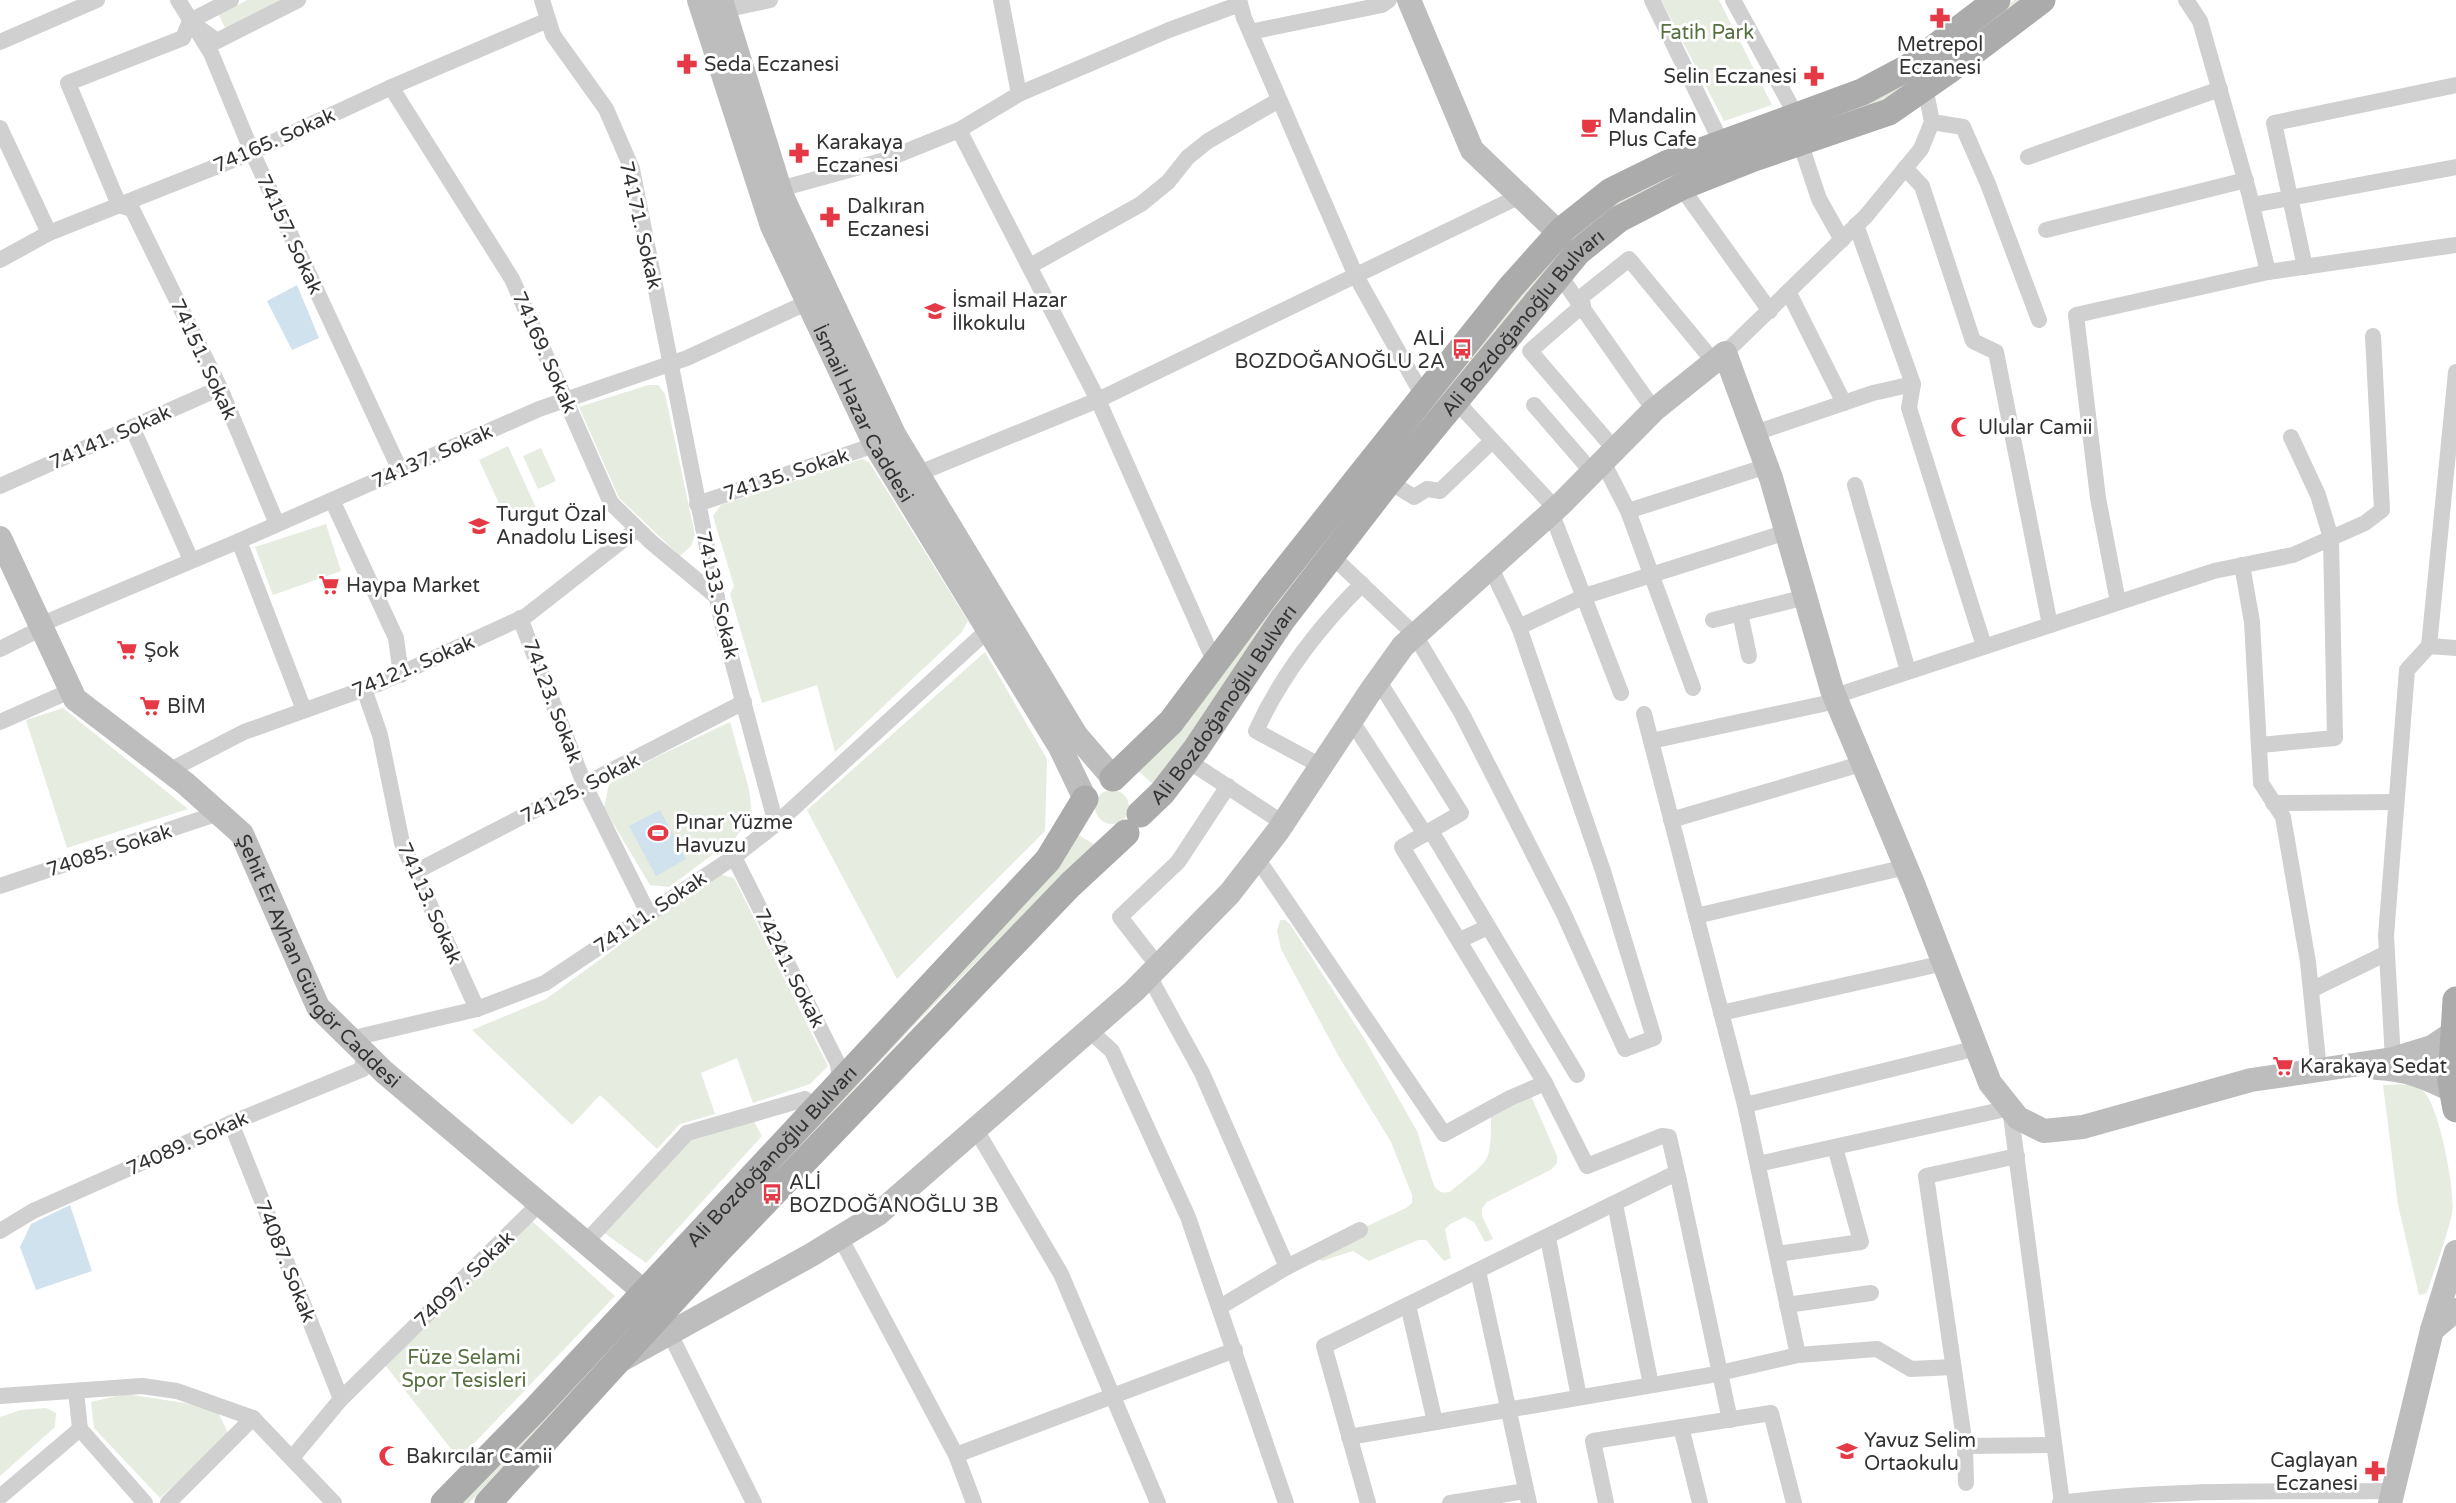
<svg xmlns="http://www.w3.org/2000/svg" width="2456" height="1503" font-family="'Varela Round',sans-serif">
  <style>
    .green { fill: #e6ecdf }
    .water { fill: #cfe2ee }
    .lines { fill: none; stroke-linecap: round; stroke-linejoin: round }
    .street { stroke: #d0d0d0; stroke-width: 16 }
    .secondary { stroke: #bdbdbd; stroke-width: 24 }
    .primary { stroke: #ababab; stroke-width: 27 }
    .labels { text-anchor: middle; stroke-width: 6; stroke-linejoin: round; paint-order: stroke }
    .park-label { font-size: 20px; fill: #56703f; stroke: #fff }
    .poi-label { font-size: 20px; fill: #333; stroke: #fff; text-anchor: start }
    .street-label { font-size: 20px; fill: #333; stroke: #fff }
  </style>
  <rect width="100%" height="100%" fill="#fff"/>
  <g class="green">
    <polygon points="247,0 283,0 226,30 219,15"/>
    <polygon points="1661,0 1719,0 1772,105 1724,121"/>
    <polygon points="2015,0 2024,0 1909,86 1864,109 1610,214 1229,685 1153,784 1137,770 1543,264 1607,208 1683,169 1921,72"/>
    <polygon points="648,385 658,385 665,394 695,535 691,546 680,556 619,498 579,407"/>
    <polygon points="508,446 537,510 508,523 479,460"/>
    <polygon points="541,448 556,481 538,489 523,456"/>
    <polygon points="862,459 869,462 968,621 961,633 835,752 817,685 762,703 730,594 734,586 713,516 721,505"/>
    <polygon points="326,524 341,571 273,595 255,547"/>
    <polygon points="985,652 1047,759 1045,831 897,979 807,810"/>
    <polygon points="63,708 188,809 67,848 26,720"/>
    <polygon points="730,722 749,789 752,816 735,838 669,887 650,885 604,808 609,784 654,758"/>
    <circle cx="1112" cy="807" r="17"/>
    <polygon points="1077,834 1095,845 1069,868 913,1026 469,1503 459,1503"/>
    <polygon points="717,874 734,878 828,1066 810,1084 753,1103 737,1058 701,1073 715,1114 680,1124 657,1149 600,1095 572,1125 472,1030 546,999"/>
    <path d="M1280 920H1285L1290 924 1364 1038 1417 1131 1434 1186C1440 1193 1444 1194 1451 1191 1492 1157 1491 1165 1491 1111L1529 1094 1532 1098 1557 1156V1163L1552 1169 1487 1202 1482 1208V1216L1493 1239 1485 1242 1474 1222 1465 1217 1450 1224 1445 1229 1451 1258 1444 1261 1426 1240H1418L1369 1261 1353 1251 1322 1261 1309 1253 1406 1208 1412 1203V1195L1391 1142 1338 1055 1281 949 1277 931Z"/>
    <path d="M2383 1085C2396 1085 2412 1082 2423 1091 2439 1104 2456 1193 2452 1214 2446 1240 2435 1267 2427 1293L2419 1295 2398 1205Z"/>
    <polygon points="753,1120 762,1136 646,1263 603,1232 690,1135"/>
    <polygon points="532,1221 615,1296 459,1459 385,1365"/>
    <polygon points="125,1394 185,1403 218,1412 229,1435 160,1498 94,1428 91,1402"/>
    <polygon points="46,1408 56,1413 55,1427 0,1476 0,1417 21,1410"/>
  </g>
  <g class="water">
    <polygon points="297,285 319,338 292,350 267,301"/>
    <polygon points="660,810 686,859 656,876 629,826"/>
    <polygon points="70,1205 92,1271 36,1290 20,1247 31,1224"/>
  </g>
  <g class="lines">
    <g class="street">
      <polyline points="178,0 211,53 252,152 400,470"/>
      <polyline points="542,0 553,35 606,109 632,169 722,623 776,824"/>
      <polyline points="1001,0 1019,94"/>
      <polyline points="1239,0 1244,18 1356,276 1423,396"/>
      <polyline points="1652,0 1721,142"/>
      <polyline points="1733,0 1796,115"/>
      <polyline points="2186,0 2200,21 2249,193 2268,272"/>
      <polyline points="724,10 770,0"/>
      <polyline points="190,21 183,38 68,83 119,205 132,209 220,388 277,524"/>
      <polyline points="190,21 231,0"/>
      <polyline points="199,28 217,41 298,0"/>
      <polyline points="1250,32 1382,5 1389,0"/>
      <polyline points="0,42 97,0"/>
      <polyline points="391,87 512,279 611,503 651,542 717,597"/>
      <polyline points="1932,122 1963,127 1988,184 2039,320"/>
      <polyline points="0,128 49,233"/>
      <polyline points="959,130 1098,400 1215,663"/>
      <polyline points="1800,142 1819,199 1842,240"/>
      <polyline points="2028,157 2220,89"/>
      <polyline points="1905,168 1922,186 1973,341 1996,352 2050,625"/>
      <polyline points="1681,187 1770,311"/>
      <polyline points="780,189 885,160 959,130 1019,94 1169,30 1240,4"/>
      <polyline points="2252,205 2456,167"/>
      <polyline points="1856,225 1913,384 1909,408 1984,646"/>
      <polyline points="2046,230 2246,180"/>
      <polyline points="0,260 49,233 243,156 396,85 548,20"/>
      <polyline points="1030,266 1141,204 1168,182 1188,157 1208,141 1279,100"/>
      <polyline points="2305,267 2274,123 2456,85"/>
      <polyline points="1558,273 1654,410"/>
      <polyline points="1789,293 1844,403"/>
      <polyline points="1579,299 1629,259 1714,362"/>
      <polyline points="1583,305 1530,351 1615,450"/>
      <polyline points="1725,353 1866,216 1921,149 1932,122 1925,87"/>
      <polyline points="1455,400 1556,509"/>
      <polyline points="1534,405 1592,472"/>
      <polyline points="132,427 191,560"/>
      <polyline points="1755,433 1873,393 1913,384"/>
      <polyline points="1603,462 1628,511 1693,688"/>
      <polyline points="917,474 1098,400 1520,196"/>
      <polyline points="1855,485 1908,671"/>
      <polyline points="0,486 220,388"/>
      <polyline points="1401,489 1414,497 1427,489 1440,491 1491,442"/>
      <polyline points="332,500 396,638 401,675"/>
      <polyline points="697,504 875,445"/>
      <polyline points="1628,511 1767,466"/>
      <polyline points="1551,512 1621,693"/>
      <polyline points="239,541 304,710"/>
      <polyline points="1332,556 1415,635 1462,714 1563,912 1625,1049 1654,1038 1603,871 1519,627 1490,566"/>
      <polyline points="2242,565 2252,622 2261,783 2283,817 2308,962 2319,1070"/>
      <polyline points="2118,602 2098,498 2076,315 2268,272 2456,245"/>
      <polyline points="1740,613 1749,656"/>
      <polyline points="520,618 585,786 648,913"/>
      <polyline points="1713,620 1806,597"/>
      <polyline points="1519,627 1585,596 1787,532"/>
      <polyline points="2429,646 2456,372"/>
      <polyline points="0,649 34,632 49,621 239,541 539,409 687,358 817,298"/>
      <polyline points="1378,680 1461,813 1402,847 1545,1083 1587,1166 1662,1136 1669,1137 1679,1181"/>
      <polyline points="364,689 380,735 402,843 477,1009"/>
      <polyline points="1835,696 2214,571 2293,555 2365,523 2382,510 2373,336"/>
      <polyline points="1644,714 1745,1105 1798,1355"/>
      <polyline points="1351,720 1425,834"/>
      <polyline points="0,722 70,691"/>
      <polyline points="1651,741 1837,701"/>
      <polyline points="2260,745 2335,738 2331,538 2318,495 2291,437"/>
      <polyline points="1187,760 1283,823"/>
      <path d="M1321 766 1256 731C1281 676 1319 627 1362 584"/>
      <polyline points="172,773 178,766 244,732 378,684 526,616 637,529"/>
      <polyline points="2273,803 2396,802"/>
      <polyline points="1671,820 1864,763"/>
      <polyline points="1431,831 1577,1075"/>
      <polyline points="734,857 838,1064 840,1082"/>
      <polyline points="1257,858 1444,1134 1510,1098 1545,1083"/>
      <polyline points="415,872 744,702"/>
      <polyline points="0,886 210,816 216,809"/>
      <polyline points="1696,916 1906,867"/>
      <polyline points="1460,940 1488,927"/>
      <polyline points="1158,966 1120,917 1178,862 1228,786"/>
      <polyline points="1149,976 1202,1073 1287,1267"/>
      <polyline points="2311,990 2387,953"/>
      <polyline points="1721,1013 1944,963"/>
      <polyline points="1089,1030 1112,1051 1188,1217 1286,1503"/>
      <polyline points="2393,1059 2386,936 2407,670 2429,646 2456,648"/>
      <polyline points="1745,1105 1977,1048"/>
      <polyline points="231,1123 341,1399"/>
      <polyline points="975,1128 1061,1274 1158,1503"/>
      <polyline points="1758,1164 2010,1108 2062,1503"/>
      <polyline points="1615,1204 1651,1385"/>
      <polyline points="0,1231 33,1211 231,1123 363,1069 362,1036 477,1009 545,983 734,857 776,824 989,629"/>
      <polyline points="840,1237 956,1455 974,1503"/>
      <polyline points="1548,1238 1579,1397"/>
      <polyline points="585,1243 687,1133 805,1099 816,1108"/>
      <polyline points="1777,1254 1861,1242 1835,1147"/>
      <polyline points="1478,1271 1529,1503"/>
      <polyline points="1408,1305 1435,1422"/>
      <polyline points="1787,1305 1871,1293"/>
      <polyline points="1220,1307 1287,1267 1360,1230"/>
      <polyline points="670,1334 754,1503"/>
      <polyline points="76,1391 80,1429 145,1503"/>
      <polyline points="0,1396 142,1386 177,1391 253,1418 334,1503"/>
      <polyline points="1681,1427 1700,1503"/>
      <polyline points="1349,1437 1711,1375 1798,1355 1877,1349 1911,1369 1953,1367"/>
      <polyline points="1965,1446 2054,1445"/>
      <polyline points="956,1455 1235,1350"/>
      <polyline points="292,1458 341,1399 538,1205"/>
      <polyline points="1966,1483 1965,1446 1926,1176 2017,1156"/>
      <polyline points="0,1497 80,1429"/>
      <polyline points="168,1503 253,1418"/>
      <polyline points="1368,1503 1324,1346 1674,1174 1679,1181 1730,1420"/>
      <polyline points="1450,1503 1526,1491"/>
      <polyline points="1606,1503 1593,1441 1771,1413 1794,1503"/>
      <path d="M2060 1503C2171 1488 2282 1492 2393 1491"/>
    </g>
    <g class="secondary">
      <path id="s1" d="M699 0 772 226 875 445 1060 747 1085 799"/>
      <polyline points="721,0 782,196 895,436 1076,735 1113,778"/>
      <polyline points="1409,0 1472,150 1559,233"/>
      <path id="s2" d="M0 538 75 699 186 784 242 834 318 1007 384 1072 643 1291"/>
      <path d="M2377 1068C2406 1069 2428 1078 2453 1091"/>
      <polyline points="2432,1330 2456,1252"/>
      <polyline points="623,1359 811,1255 878,1214 1134,991 1230,893 1278,831 1370,692 1403,646 1561,504 1654,410 1725,353 1771,478 1832,690 1914,886 1990,1083 2018,1118 2044,1131 2083,1127 2251,1080 2393,1059 2432,1047 2453,1033"/>
      <polyline points="2390,1503 2432,1330 2456,1310"/>
    </g>
    <g class="primary">
      <polyline points="1113,778 1171,722 1269,591 1364,471 1511,287 1563,229 1611,191 1666,164 1862,92 1909,67 1997,0"/>
      <path id="s3" d="M1140 814 1162 793 1196 749 1282 620 1386 485 1578 252 1619 219 1681 187 1754 158 1889 112 1948 71 2042 0"/>
      <polyline points="2456,1000 2451,1082 2456,1109"/>
      <path id="s4" d="M444 1503 533 1412 1048 860 1085 799"/>
      <polyline points="488,1503 719,1250 1070,885 1126,833"/>
    </g>
  </g>
  <defs>
    <g id="pharmacy-bare" transform="scale(1.62)"><path d="M-2-6h4v4h4v4h-4v4h-4v-4h-4v-4h4Z" fill="#e63946" stroke="#fff" stroke-width="2.5" paint-order="stroke"/></g>
    <g id="cafe-bare" transform="scale(1.62)"><path d="M-5.5-4.5H6V0H3Q3 3.5 0 3.5H-2.5Q-5.5 3.5-5.5 0ZM3-3.2v2h1.7v-2ZM-6 4.5H4V6H-6Z" fill="#e63946" stroke="#fff" stroke-width="2.5" paint-order="stroke"/></g>
    <g id="school-bare" transform="scale(1.62)"><path d="M0-5L7-2L0 1L-7-2ZM-4 1L0 2.5L4 1V4Q0 6-4 4Z" fill="#e63946" stroke="#fff" stroke-width="2.5" paint-order="stroke"/></g>
    <g id="bus-bare" transform="scale(1.62)"><path d="M-5-6H5V4H4V6H2V4H-2V6H-4V4H-5ZM-3.5-4V0h7V-4ZM-3.5 1.2v1.5H-2V1.2ZM2 1.2v1.5H3.5V1.2Z" fill="#e63946" stroke="#fff" stroke-width="2.5" paint-order="stroke"/></g>
    <g id="mosque-bare" transform="scale(1.62)"><path d="M3.5-4.9A6 6 0 1 0 3.5 4.9A5 5 0 1 1 3.5-4.9Z" fill="#e63946" stroke="#fff" stroke-width="2.5" paint-order="stroke"/></g>
    <g id="supermarket-bare" transform="scale(1.62)"><path d="M-6-5.5h2.5l.6 2H6L4.5 2H-2.5L-4.4-4H-6ZM-1.5 3.2a1.3 1.3 0 1 0 .1 0ZM3 3.2a1.3 1.3 0 1 0 .1 0Z" fill="#e63946" stroke="#fff" stroke-width="2.5" paint-order="stroke"/></g>
    <g id="stadium-bare" transform="scale(1.62)"><path d="M0-5a6.5 5 0 1 0 0 10a6.5 5 0 1 0 0-10ZM-3.5-1.8h7v3.6h-7Z" fill="#e63946" stroke="#fff" stroke-width="2.5" paint-order="stroke"/></g>
  </defs>
  <g fill-rule="evenodd">
    <use href="#pharmacy-bare" x="1940" y="18"/>
    <use href="#pharmacy-bare" x="687" y="64"/>
    <use href="#pharmacy-bare" x="1814" y="76"/>
    <use href="#cafe-bare" x="1591" y="127"/>
    <use href="#pharmacy-bare" x="799" y="153"/>
    <use href="#pharmacy-bare" x="830" y="217"/>
    <use href="#school-bare" x="935" y="311"/>
    <use href="#bus-bare" x="1462" y="349"/>
    <use href="#mosque-bare" x="1961" y="427"/>
    <use href="#school-bare" x="479" y="526"/>
    <use href="#supermarket-bare" x="329" y="585"/>
    <use href="#supermarket-bare" x="127" y="650"/>
    <use href="#supermarket-bare" x="150" y="706"/>
    <use href="#stadium-bare" x="658" y="833"/>
    <use href="#supermarket-bare" x="2283" y="1066"/>
    <use href="#bus-bare" x="772" y="1194"/>
    <use href="#school-bare" x="1847" y="1451"/>
    <use href="#mosque-bare" x="389" y="1456"/>
    <use href="#pharmacy-bare" x="2375" y="1471"/>
  </g>
  <g class="labels">
    <g class="park-label">
      <text x="1707" y="39">Fatih Park</text>
      <text x="464" y="1364">Füze Selami<tspan x="464" dy="23">Spor Tesisleri</tspan></text>
    </g>
    <g class="poi-label">
      <text x="1940" y="51" text-anchor="middle">Metrepol<tspan x="1940" dy="23">Eczanesi</tspan></text>
      <text x="704" y="71">Seda Eczanesi</text>
      <text x="1797" y="83" text-anchor="end">Selin Eczanesi</text>
      <text x="1608" y="123">Mandalin<tspan x="1608" dy="23">Plus Cafe</tspan></text>
      <text x="816" y="149">Karakaya<tspan x="816" dy="23">Eczanesi</tspan></text>
      <text x="847" y="213">Dalkıran<tspan x="847" dy="23">Eczanesi</tspan></text>
      <text x="952" y="307">İsmail Hazar<tspan x="952" dy="23">İlkokulu</tspan></text>
      <text x="1445" y="345" text-anchor="end">ALİ<tspan x="1445" dy="23">BOZDOĞANOĞLU 2A</tspan></text>
      <text x="1978" y="434">Ulular Camii</text>
      <text x="496" y="521">Turgut Özal<tspan x="496" dy="23">Anadolu Lisesi</tspan></text>
      <text x="346" y="592">Haypa Market</text>
      <text x="144" y="657">Şok</text>
      <text x="167" y="713">BİM</text>
      <text x="675" y="829">Pınar Yüzme<tspan x="675" dy="23">Havuzu</tspan></text>
      <text x="2300" y="1073">Karakaya Sedat</text>
      <text x="789" y="1189">ALİ<tspan x="789" dy="23">BOZDOĞANOĞLU 3B</tspan></text>
      <text x="1864" y="1447">Yavuz Selim<tspan x="1864" dy="23">Ortaokulu</tspan></text>
      <text x="406" y="1463">Bakırcılar Camii</text>
      <text x="2358" y="1467" text-anchor="end">Caglayan<tspan x="2358" dy="23">Eczanesi</tspan></text>
    </g>
    <g class="street-label">
      <text transform="translate(274 140) rotate(-24)" y="7">74165. Sokak</text>
      <text transform="translate(641 225) rotate(77)" y="7">74171. Sokak</text>
      <text transform="translate(290 234) rotate(65)" y="7">74157. Sokak</text>
      <text dy="7" stroke="none"><textPath href="#s3" startOffset="624">Ali Bozdoğanoğlu Bulvarı</textPath></text>
      <text transform="translate(545 352) rotate(66)" y="7">74169. Sokak</text>
      <text transform="translate(204 359) rotate(65)" y="7">74151. Sokak</text>
      <text dy="7" stroke="none"><textPath href="#s1" startOffset="446">İsmail Hazar Caddesi</textPath></text>
      <text transform="translate(110 437) rotate(-24)" y="7">74141. Sokak</text>
      <text transform="translate(432 456) rotate(-24)" y="7">74137. Sokak</text>
      <text transform="translate(786 474) rotate(-18)" y="7">74135. Sokak</text>
      <text transform="translate(718 595) rotate(77)" y="7">74133. Sokak</text>
      <text transform="translate(413 666) rotate(-23)" y="7">74121. Sokak</text>
      <text transform="translate(553 701) rotate(69)" y="7">74123. Sokak</text>
      <text dy="7" stroke="none"><textPath href="#s3" startOffset="138">Ali Bozdoğanoğlu Bulvarı</textPath></text>
      <text transform="translate(580 788) rotate(-27)" y="7">74125. Sokak</text>
      <text transform="translate(109 850) rotate(-18)" y="7">74085. Sokak</text>
      <text transform="translate(430 903) rotate(66)" y="7">74113. Sokak</text>
      <text transform="translate(650 912) rotate(-34)" y="7">74111. Sokak</text>
      <text dy="7" stroke="none"><textPath href="#s2" startOffset="543">Şehit Er Ayhan Güngör Caddesi</textPath></text>
      <text transform="translate(790 968) rotate(63)" y="7">74241. Sokak</text>
      <text transform="translate(187 1143) rotate(-24)" y="7">74089. Sokak</text>
      <text dy="7" stroke="none"><textPath href="#s4" startOffset="477">Ali Bozdoğanoğlu Bulvarı</textPath></text>
      <text transform="translate(286 1261) rotate(68)" y="7">74087. Sokak</text>
      <text transform="translate(464 1279) rotate(-44)" y="7">74097. Sokak</text>
    </g>
  </g>
</svg>
